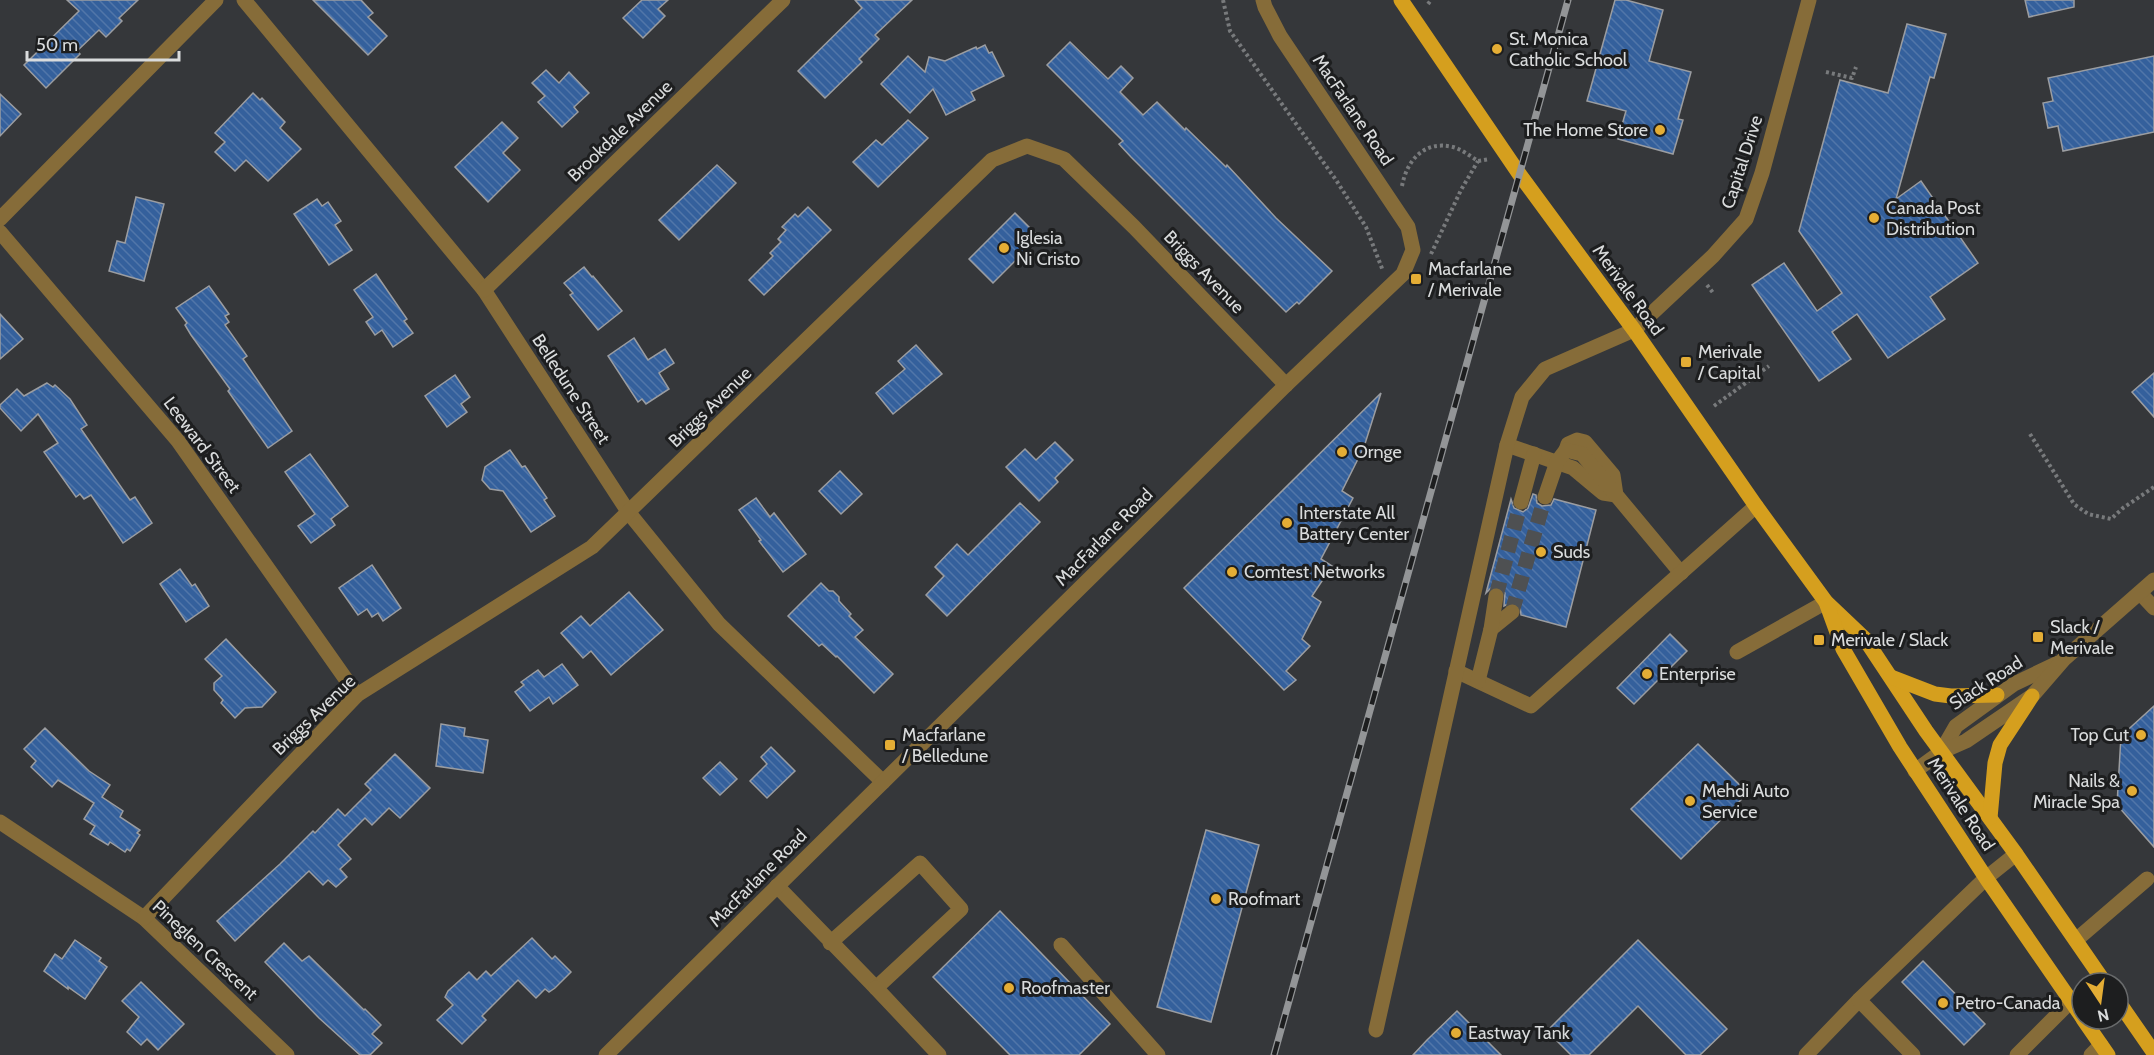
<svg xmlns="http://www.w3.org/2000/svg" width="2154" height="1055" font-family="Cabin,sans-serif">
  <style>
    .building { fill: url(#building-back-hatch); stroke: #9b9da1; stroke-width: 1.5 }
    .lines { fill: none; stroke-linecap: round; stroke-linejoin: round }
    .minor-tunnel { stroke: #4e5052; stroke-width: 15; stroke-dasharray: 15 8; stroke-linecap: butt }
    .path { stroke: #787a7c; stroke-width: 4; stroke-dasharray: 3 3; stroke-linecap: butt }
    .minor { stroke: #866c39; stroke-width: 15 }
    .major { stroke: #d59f1e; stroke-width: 15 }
    .rail-casing { stroke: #939597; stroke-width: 7 }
    .rail { stroke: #1d1e1f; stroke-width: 4.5; stroke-dasharray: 14; stroke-linecap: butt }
    .poi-dot { fill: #e4ad35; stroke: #1d1e1f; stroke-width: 2 }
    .labels { text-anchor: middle; stroke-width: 6; stroke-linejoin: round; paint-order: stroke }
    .poi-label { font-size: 18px; fill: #d9dbdc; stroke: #1d1e1f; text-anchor: start }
    .street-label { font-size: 18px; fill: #d9dbdc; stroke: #1d1e1f }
  </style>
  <defs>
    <pattern id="building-back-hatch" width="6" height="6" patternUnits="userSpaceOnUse" patternTransform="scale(1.5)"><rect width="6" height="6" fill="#34609c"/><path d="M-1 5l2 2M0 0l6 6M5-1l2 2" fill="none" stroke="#5176a9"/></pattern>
  </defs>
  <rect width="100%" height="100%" fill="#35373a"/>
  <g class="building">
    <polygon points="67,0 138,0 119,18 122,21 106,37 99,30 77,51 80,54 46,88 24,65 79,11"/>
    <polygon points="313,0 361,0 373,13 368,17 387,36 368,55"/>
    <polygon points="642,0 668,0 658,9 665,16 643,38 623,18"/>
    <polygon points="855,0 912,0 875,35 879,39 859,59 862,62 825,98 798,71 862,8"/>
    <polygon points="1615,0 1626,0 1663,10 1649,61 1691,72 1678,119 1683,120 1673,154 1618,139 1626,111 1587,101"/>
    <polygon points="2025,0 2074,0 2074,7 2029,17"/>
    <polygon points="1907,24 1946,34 1934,78 1930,77 1896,199 1921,181 1978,263 1930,297 1945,319 1888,358 1857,314 1832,332 1851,359 1819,381 1752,285 1784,263 1817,311 1842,293 1799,231 1840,80 1888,93"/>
    <polygon points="1070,42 1108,79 1121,66 1133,78 1120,92 1143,115 1157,102 1185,130 1186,128 1226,167 1227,165 1276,218 1332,271 1299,304 1297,302 1286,312 1131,157 1119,144 1123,141 1047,65"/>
    <polygon points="985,45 989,53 992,52 1004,76 971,92 975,100 946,115 933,89 910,113 881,84 908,56 925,72 929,57 945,61 976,47 977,49"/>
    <polygon points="2154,56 2154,132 2063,151 2058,126 2048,128 2043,103 2053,101 2048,78"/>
    <polygon points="546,70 559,83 569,72 589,93 574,107 578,112 562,127 538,102 545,96 532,83"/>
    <polygon points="253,93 260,100 262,98 285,122 280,128 301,149 268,181 246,160 235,171 215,152 225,142 215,133"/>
    <polygon points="0,94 21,114 0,136"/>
    <polygon points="908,120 928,138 878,187 853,162 876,140 882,145"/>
    <polygon points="502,122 518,138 503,153 520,170 488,202 455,167"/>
    <polygon points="717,165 736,183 679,240 659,220"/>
    <polygon points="136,197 164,204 144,281 109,271 117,241 125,243"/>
    <polygon points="317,199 322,206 328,202 341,221 335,225 352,250 329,265 294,214"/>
    <polygon points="808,207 831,230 764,295 749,280 773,256 770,253 781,242 778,239 786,230 782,227 795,214 798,217"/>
    <polygon points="1015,213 1039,237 993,283 969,259"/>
    <polygon points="584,267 592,277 593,276 622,311 598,330 570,295 573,293 564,283"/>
    <polygon points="376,274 407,319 404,321 413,333 393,347 382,330 375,335 366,322 373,317 354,290"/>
    <polygon points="209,286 229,314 225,316 229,322 225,325 247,356 243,359 292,431 268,448 228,391 230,389 191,335 185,325 187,323 176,308"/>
    <polygon points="0,314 23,339 0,359"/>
    <polygon points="634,338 648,360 665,349 674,363 659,373 669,389 646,404 642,399 638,402 608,356"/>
    <polygon points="916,345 942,374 893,414 876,393 905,369 898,361"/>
    <polygon points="2154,373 2154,417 2132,392"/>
    <polygon points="455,375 470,397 461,404 467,412 447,427 425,396"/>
    <polygon points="47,383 53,387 55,385 70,399 87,425 81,429 130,500 135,497 152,523 123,543 91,495 84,499 80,494 76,497 44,452 58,443 38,414 21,431 0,408 0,405 17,389 24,396"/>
    <polygon points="1381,393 1364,447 1342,491 1353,498 1321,559 1332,566 1312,596 1321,602 1302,639 1310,646 1286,671 1296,680 1284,690 1184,588"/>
    <polygon points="1055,442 1073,460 1055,478 1058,482 1039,501 1006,467 1025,449 1036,460"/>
    <polygon points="510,450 522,467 525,466 547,498 544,500 555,516 531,532 503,491 490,489 482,480 485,467"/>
    <polygon points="310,454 348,506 331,519 335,525 311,543 298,526 315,514 285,472"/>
    <polygon points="840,471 862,494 841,514 819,491"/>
    <polygon points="1533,494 1536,495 1537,503 1542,506 1551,505 1554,499 1596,510 1566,627 1521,615 1520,606 1515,603 1510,603 1504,606 1505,593 1498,587 1492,587 1486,593 1511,499 1514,508 1523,512 1528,508"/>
    <polygon points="756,498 770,517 774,513 806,554 783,572 759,541 761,540 739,510"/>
    <polygon points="1020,503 1040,522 947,616 926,595 944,576 935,567 957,544 968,555"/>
    <polygon points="372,565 401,608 383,621 378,613 372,617 367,609 358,615 339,588"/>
    <polygon points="180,569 192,586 195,584 209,606 186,622 160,584"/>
    <polygon points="821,583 829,591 833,591 839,597 839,601 851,614 849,616 863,630 855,637 893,674 874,693 837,656 836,657 822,644 819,646 788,616"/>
    <polygon points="629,592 663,630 611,675 591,651 583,658 561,633 581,616 590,626"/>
    <polygon points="1670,634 1687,651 1634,704 1617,688"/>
    <polygon points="226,639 276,692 262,707 245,708 235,718 221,703 223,700 214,690 214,683 222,676 205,659"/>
    <polygon points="562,664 578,685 553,704 549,697 530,711 515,692 524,685 521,682 538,670 544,677"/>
    <polygon points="2154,706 2154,847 2117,805 2121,736"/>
    <polygon points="441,724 465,728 464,736 488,740 483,773 436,766"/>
    <polygon points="45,728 89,771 110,785 102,797 123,811 120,817 140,830 137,833 140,835 130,851 127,849 125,852 110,842 108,845 90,834 95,826 84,819 94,803 58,780 52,787 31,767 36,761 24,749"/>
    <polygon points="1698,744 1748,793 1681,859 1631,809"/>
    <polygon points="771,747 795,771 767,798 750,781 767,764 761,757"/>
    <polygon points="395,754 430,788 400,818 389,808 372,825 365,818 338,845 351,859 340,869 347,877 336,887 328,880 323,885 309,871 235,941 217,921 280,864 313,831 315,833 338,809 345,816 371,790 365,784"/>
    <polygon points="720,762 737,779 720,795 703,778"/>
    <polygon points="1206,830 1259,845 1211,1022 1157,1007"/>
    <polygon points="1000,911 1110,1024 1079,1055 1010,1055 933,977"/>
    <polygon points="532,938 552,959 555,956 571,972 555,988 549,992 545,989 536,998 518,980 482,1016 486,1020 462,1044 437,1020 453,1005 445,997 448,991 469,972 477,980 486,971 491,976"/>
    <polygon points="75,940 101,958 99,961 107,967 85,999 68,987 68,989 44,971 55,954 62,959"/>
    <polygon points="1638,940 1727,1029 1700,1055 1686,1055 1638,1006 1589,1055 1571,1055 1547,1031"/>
    <polygon points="284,943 302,961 309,956 364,1010 365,1009 381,1025 372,1034 382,1043 370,1055 360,1055 319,1018 265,962"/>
    <polygon points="1923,961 1985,1024 1964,1045 1902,982"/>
    <polygon points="141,982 184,1024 158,1050 147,1039 141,1045 127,1032 139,1017 122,1001"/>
    <polygon points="1457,1011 1501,1055 1413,1055 1427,1040"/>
  </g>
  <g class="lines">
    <g class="minor-tunnel">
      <polyline points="1496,596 1521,502"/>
      <polyline points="1512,612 1545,497"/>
    </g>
    <g class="path">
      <polyline points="1223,0 1230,31 1336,180 1366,227 1383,271"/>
      <polyline points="1428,4 1431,0"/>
      <polyline points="1826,72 1852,78 1856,67"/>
      <path d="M1402 186C1407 160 1424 140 1453 147 1461 149 1470 156 1478 161L1490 159"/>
      <polyline points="1431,254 1461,190 1478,161"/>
      <polyline points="1707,285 1714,294"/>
      <polyline points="1714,406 1769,366"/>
      <polyline points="2030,434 2074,504 2088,514 2111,519 2123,508 2154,487"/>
    </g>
    <g class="minor">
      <polyline points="244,0 484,290 629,513 719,624 883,782"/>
      <polyline points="0,219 216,0"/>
      <polyline points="0,232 178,441 357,695"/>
      <polyline points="484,290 783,0"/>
      <polyline points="1507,445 1573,468 1603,493 1616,495 1613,475 1585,442 1577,440 1568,444 1566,450"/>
      <polyline points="1545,497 1557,462 1566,450 1582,454 1681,573"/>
      <polyline points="1521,502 1534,454"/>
      <polyline points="2140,593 2154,608"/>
      <polyline points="1491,629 1512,612"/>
      <polyline points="1737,652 1826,602"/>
      <polyline points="1456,671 1531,706 1756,506"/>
      <polyline points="1478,681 1491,629 1496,596"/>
      <polyline points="1941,752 1956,726 2014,684 2058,663"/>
      <polyline points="1915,771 1941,752 1966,741 2032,696 2064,659 2154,580"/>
      <polyline points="0,822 144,918 287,1055"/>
      <polyline points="777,886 876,988 961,909 920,863 830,943"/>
      <polyline points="144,918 357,695 592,547 992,160 1027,146 1064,159 1134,227 1286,385"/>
      <polyline points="2076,940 2147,879"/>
      <polyline points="1061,945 1158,1055"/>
      <polyline points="876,988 939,1055"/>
      <polyline points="1376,1030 1507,445 1522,397 1545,369 1634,330 1713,256 1746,219 1762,173 1809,0"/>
      <polyline points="606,1055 1286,385 1403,274 1413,250 1408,227 1280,36 1265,7 1263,0"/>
      <polyline points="1806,1055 1859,1000"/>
      <polyline points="1913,1055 1859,1000 1986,878 2016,854"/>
      <polyline points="2017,1055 2071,1001"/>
      <polyline points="2091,1055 2101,1045"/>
    </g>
    <g class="major">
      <polyline points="1401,0 1520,175 1634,330 1756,506 1826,602 1865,639 1926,731 2016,854 2105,983"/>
      <polyline points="1827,605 1843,649 1900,747 1986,878 2082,1017"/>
      <polyline points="1891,677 1935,694 1951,696 1997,695"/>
      <polyline points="1990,818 1995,763 2000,745 2032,696"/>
      <polyline points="2118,1001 2154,1053"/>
      <polyline points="2083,1019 2108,1055"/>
    </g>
    <g class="rail-casing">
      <polyline id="rail" points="1274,1055 1568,0"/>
    </g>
    <use href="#rail" class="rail"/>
  </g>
  <g class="poi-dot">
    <circle cx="1497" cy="49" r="6"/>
    <circle cx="1660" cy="130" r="6"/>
    <circle cx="1874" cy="218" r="6"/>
    <circle cx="1004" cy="248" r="6"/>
    <rect x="1410" y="273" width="12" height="12" rx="3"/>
    <rect x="1680" y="356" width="12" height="12" rx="3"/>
    <circle cx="1342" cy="452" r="6"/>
    <circle cx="1287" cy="523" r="6"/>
    <circle cx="1541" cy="552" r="6"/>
    <circle cx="1232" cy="572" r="6"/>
    <rect x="2032" y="631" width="12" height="12" rx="3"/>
    <rect x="1813" y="634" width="12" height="12" rx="3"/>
    <circle cx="1647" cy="674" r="6"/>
    <circle cx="2141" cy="735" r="6"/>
    <rect x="884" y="739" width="12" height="12" rx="3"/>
    <circle cx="2132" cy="791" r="6"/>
    <circle cx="1690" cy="801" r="6"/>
    <circle cx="1216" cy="899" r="6"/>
    <circle cx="1009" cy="988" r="6"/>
    <circle cx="1943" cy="1003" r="6"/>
    <circle cx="1456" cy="1033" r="6"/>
  </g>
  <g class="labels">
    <g class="poi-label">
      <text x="1509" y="45">St. Monica<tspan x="1509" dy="21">Catholic School</tspan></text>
      <text x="1648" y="136" text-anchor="end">The Home Store</text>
      <text x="1886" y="214">Canada Post<tspan x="1886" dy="21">Distribution</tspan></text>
      <text x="1016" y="244">Iglesia<tspan x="1016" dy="21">Ni Cristo</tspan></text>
      <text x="1428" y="275">Macfarlane<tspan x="1428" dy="21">/ Merivale</tspan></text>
      <text x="1698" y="358">Merivale<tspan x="1698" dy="21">/ Capital</tspan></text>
      <text x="1354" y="458">Ornge</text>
      <text x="1299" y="519">Interstate All<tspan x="1299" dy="21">Battery Center</tspan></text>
      <text x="1553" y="558">Suds</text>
      <text x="1244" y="578">Comtest Networks</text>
      <text x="2050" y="633">Slack /<tspan x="2050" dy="21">Merivale</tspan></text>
      <text x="1831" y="646">Merivale / Slack</text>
      <text x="1659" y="680">Enterprise</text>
      <text x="902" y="741">Macfarlane<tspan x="902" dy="21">/ Belledune</tspan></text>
      <text x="2129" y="741" text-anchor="end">Top Cut</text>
      <text x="2120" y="787" text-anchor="end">Nails &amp;<tspan x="2120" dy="21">Miracle Spa</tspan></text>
      <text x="1702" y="797">Mehdi Auto<tspan x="1702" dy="21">Service</tspan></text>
      <text x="1228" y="905">Roofmart</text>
      <text x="1021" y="994">Roofmaster</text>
      <text x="1955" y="1009">Petro-Canada</text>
      <text x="1468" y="1039">Eastway Tank</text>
    </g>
    <g class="street-label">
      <text transform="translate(1353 110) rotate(56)" y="6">MacFarlane Road</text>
      <text transform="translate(620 131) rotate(-44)" y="6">Brookdale Avenue</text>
      <text transform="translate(1742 162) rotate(-72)" y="6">Capital Drive</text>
      <text transform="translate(1204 272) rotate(46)" y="6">Briggs Avenue</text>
      <text transform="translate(1628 290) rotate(54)" y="6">Merivale Road</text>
      <text transform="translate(571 389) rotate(57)" y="6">Belledune Street</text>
      <text transform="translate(710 407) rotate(-44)" y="6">Briggs Avenue</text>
      <text transform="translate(202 445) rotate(53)" y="6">Leeward Street</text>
      <text transform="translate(1104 537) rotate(-45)" y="6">MacFarlane Road</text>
      <text transform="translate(1986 683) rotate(-33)" y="6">Slack Road</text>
      <text transform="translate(314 715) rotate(-44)" y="6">Briggs Avenue</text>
      <text transform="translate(1961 804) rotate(57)" y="6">Merivale Road</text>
      <text transform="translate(758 878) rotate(-45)" y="6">MacFarlane Road</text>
      <text transform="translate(205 950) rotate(43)" y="6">Pineglen Crescent</text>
    </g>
  </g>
  <g transform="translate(2100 1001) rotate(167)"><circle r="28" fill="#1d1e1f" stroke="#686a6b" stroke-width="1.5"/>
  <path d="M0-4.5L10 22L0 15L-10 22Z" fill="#e4ad35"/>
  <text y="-9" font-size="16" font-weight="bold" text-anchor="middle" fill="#d9dbdc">N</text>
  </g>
  <path d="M27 51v9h152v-9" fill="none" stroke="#d9dbdc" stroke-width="3"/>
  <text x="36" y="51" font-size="18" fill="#d9dbdc" stroke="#1d1e1f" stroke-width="4.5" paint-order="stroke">50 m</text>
</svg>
